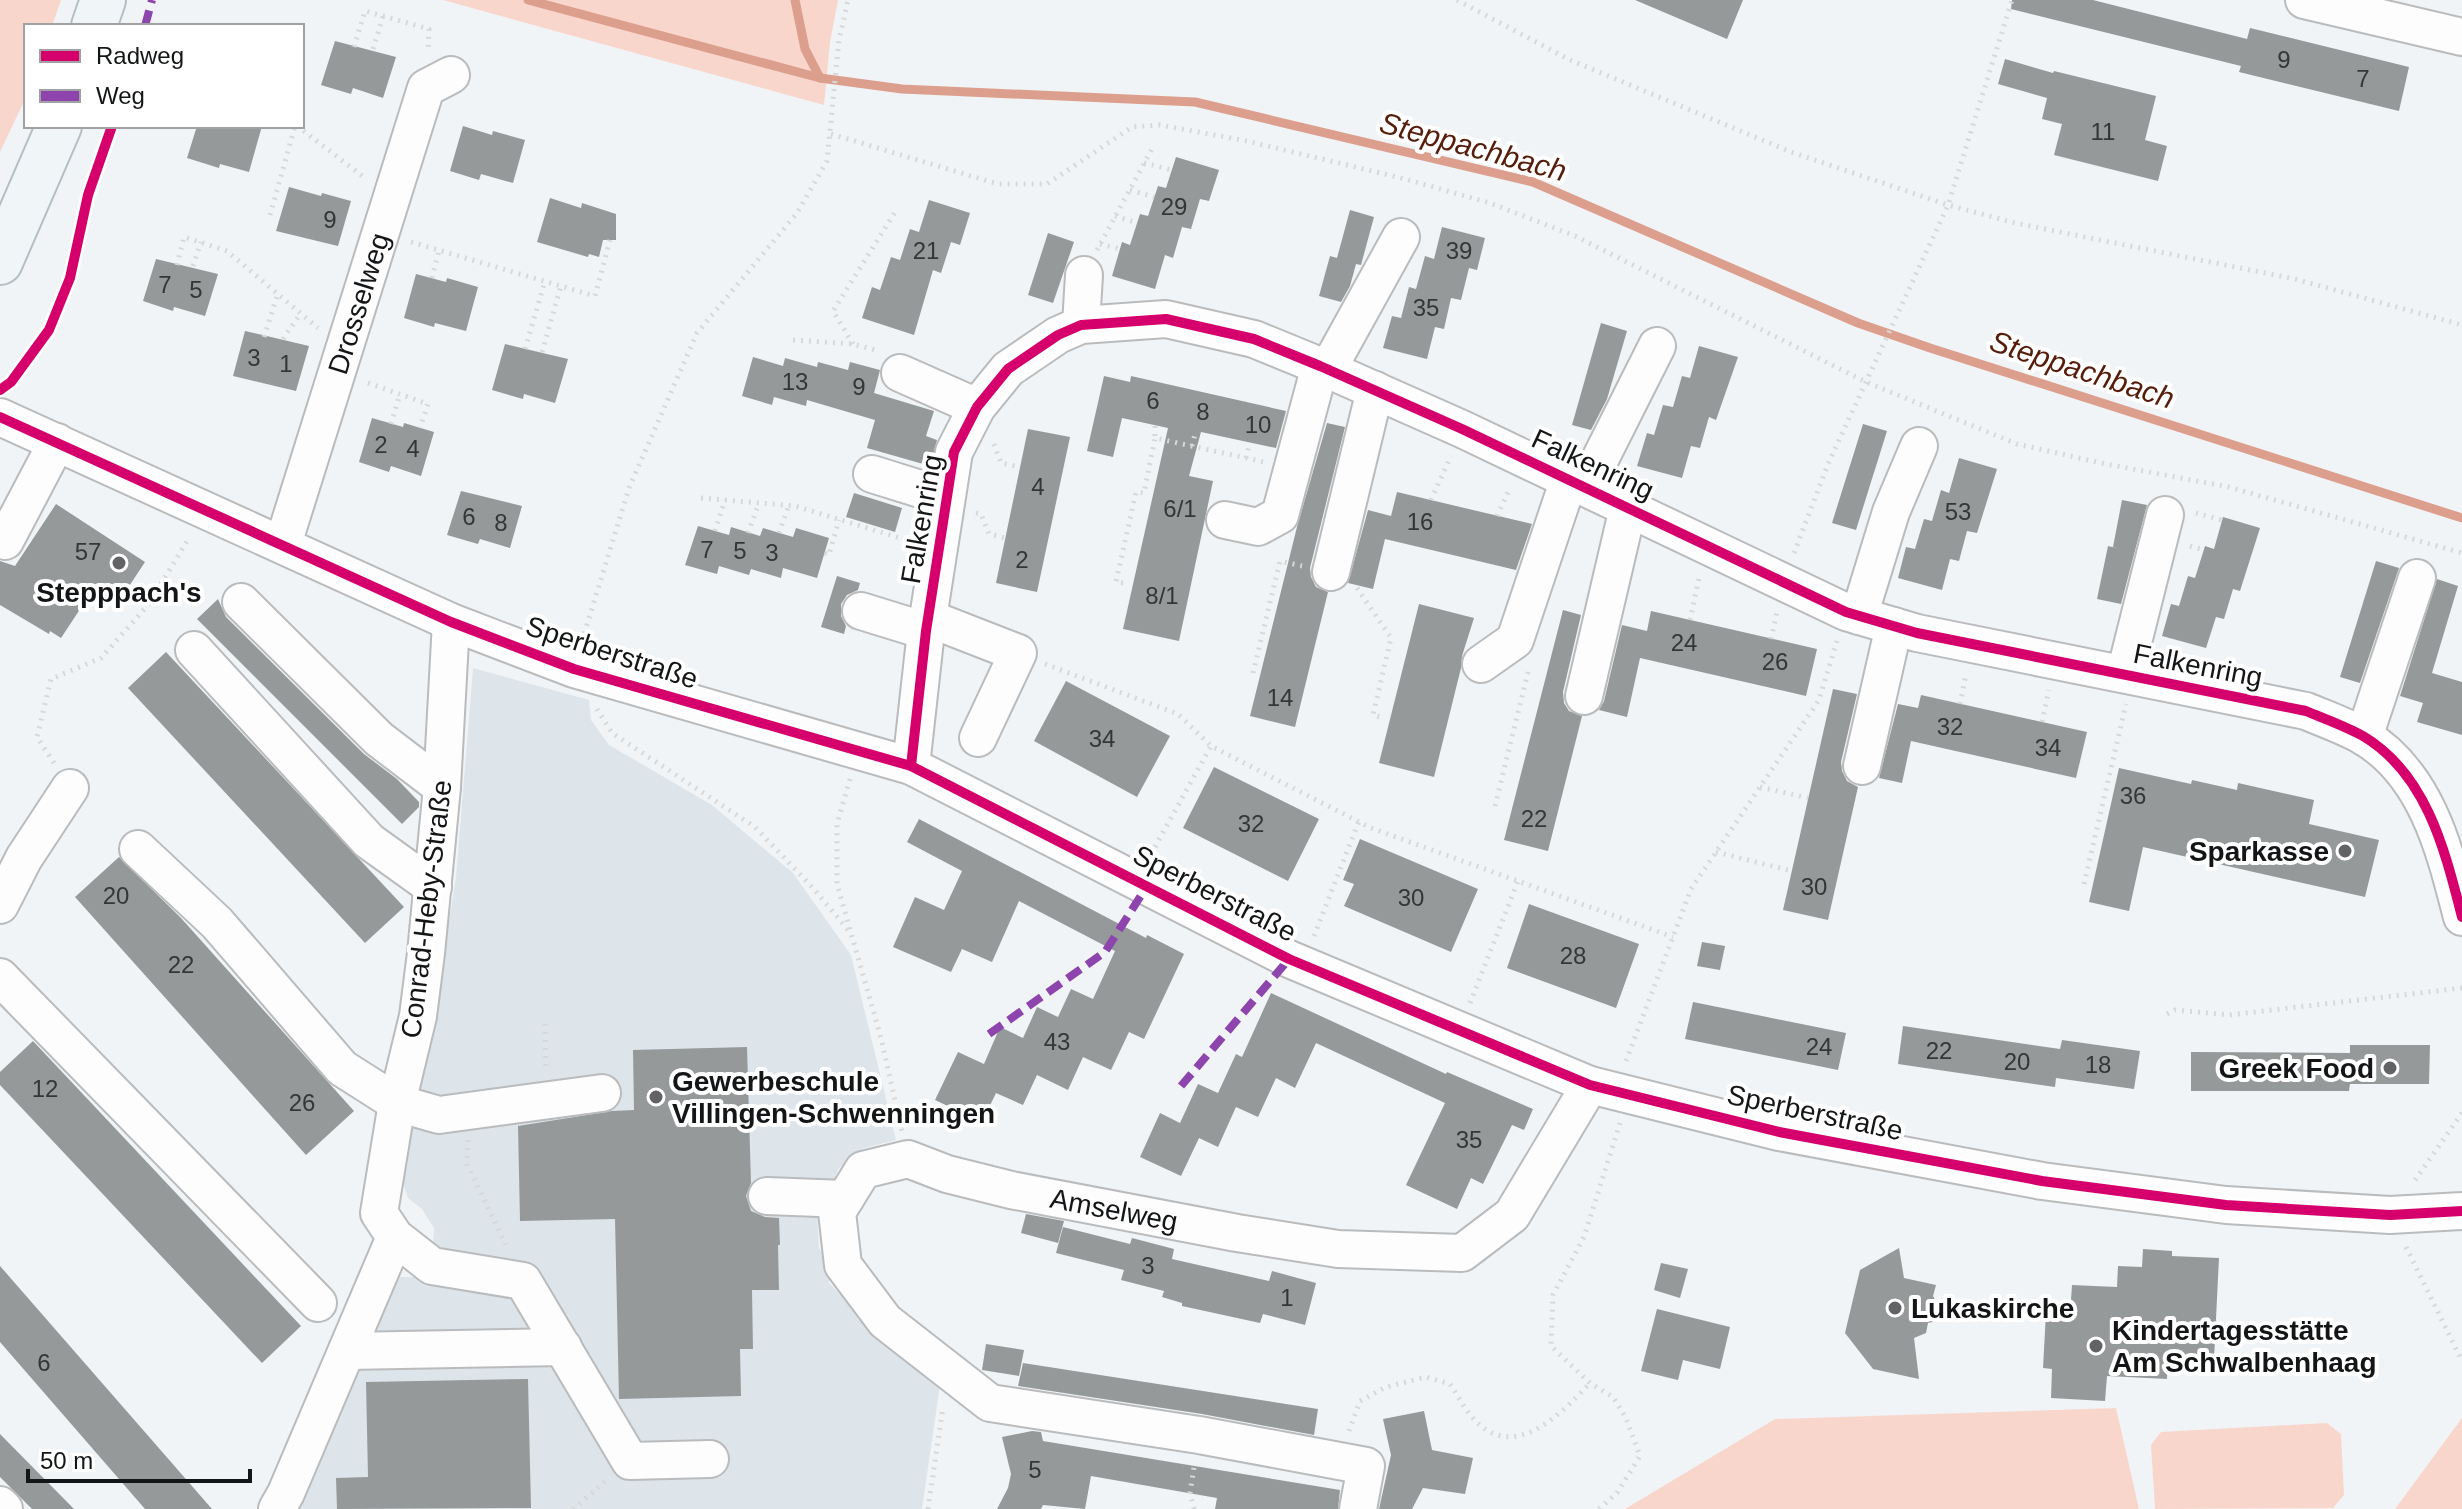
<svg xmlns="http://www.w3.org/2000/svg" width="2462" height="1509" font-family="Arial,sans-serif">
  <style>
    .built { fill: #dde5ea }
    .green { fill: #f9d6cc }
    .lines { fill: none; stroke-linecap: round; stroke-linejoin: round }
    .stream { stroke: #dd9f8d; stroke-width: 9 }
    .building { fill: #96999a }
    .minor-casing { stroke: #b9bbbd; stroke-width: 40 }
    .major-casing { stroke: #b5bec3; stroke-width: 48 }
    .path { stroke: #d7d8d8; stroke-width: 5; stroke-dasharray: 2 6; stroke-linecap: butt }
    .minor { stroke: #fdfdfe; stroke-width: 36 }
    .major { stroke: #f0f5f7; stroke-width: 44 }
    .quiet { stroke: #8e44ad; stroke-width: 8; stroke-dasharray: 16 8; stroke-linecap: butt }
    .cycleway-casing { stroke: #fff; stroke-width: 15 }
    .cycleway { stroke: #d6006c; stroke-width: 10 }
    .poi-dot { fill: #616364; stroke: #fff; stroke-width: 3 }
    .labels { text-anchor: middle; stroke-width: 8; stroke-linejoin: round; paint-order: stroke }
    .number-label { font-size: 24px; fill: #343637 }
    .street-label { font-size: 28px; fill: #131516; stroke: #fff }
    .poi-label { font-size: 28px; font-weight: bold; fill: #131516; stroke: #fff; text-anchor: start }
    .water-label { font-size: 30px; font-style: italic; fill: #561d0b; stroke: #fff }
  </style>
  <rect width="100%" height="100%" fill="#f1f4f6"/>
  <polygon class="built" points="473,668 589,700 591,720 609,745 712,805 793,873 851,955 896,1140 864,1148 839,1168 817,1213 819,1248 831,1267 829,1283 864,1319 940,1385 922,1509 263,1509 393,1277 431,1277 434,1228 422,1209 408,1198 400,1174 408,1126 438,1125 415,1088 445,946 456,877"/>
  <g class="green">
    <polygon points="0,0 61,0 52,26 26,26 26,97 0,152"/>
    <polygon points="443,0 838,0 830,42 824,105"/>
    <polygon points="2116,1408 2139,1509 1625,1509 1775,1419"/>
    <polygon points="2462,1418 2462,1509 2395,1509"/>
    <polygon points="2327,1423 2341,1434 2344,1495 2333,1508 2155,1509 2151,1445 2161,1432"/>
  </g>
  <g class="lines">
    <g class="stream">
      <polyline points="528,0 820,78 902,89 1195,102 1533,182 1858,323 1930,348 2462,518"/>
      <polyline points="795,0 805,49 820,78"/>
    </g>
  </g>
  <g class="building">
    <polygon points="1635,0 1743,0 1727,39"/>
    <polygon points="2012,0 2093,0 2247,39 2250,28 2409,67 2399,111 2239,72 2241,66 2011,9"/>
    <polygon points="335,41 396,57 383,98 353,88 351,94 321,85"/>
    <polygon points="2005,59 2053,73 2054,71 2156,96 2145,140 2167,146 2158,181 2054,155 2062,124 2042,119 2047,98 1998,84"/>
    <polygon points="197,126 262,126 249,172 220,164 219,168 187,158"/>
    <polygon points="463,126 492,135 493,131 525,140 513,183 481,174 479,180 450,171"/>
    <polygon points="1176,157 1219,170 1209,201 1200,199 1191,229 1182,227 1173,258 1165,255 1155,289 1112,276 1122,242 1130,245 1140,214 1148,216 1158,186 1166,188"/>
    <polygon points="289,187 321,196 322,193 351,201 338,246 276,231"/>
    <polygon points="550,198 581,208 582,203 616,214 616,240 603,240 599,257 589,254 588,257 537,242"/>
    <polygon points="929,200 970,213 960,245 951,242 941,273 933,270 914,335 862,318 872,287 880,290 891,257 900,260 910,229 919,232"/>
    <polygon points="1350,210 1374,217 1361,265 1356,264 1350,286 1341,302 1319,296 1330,256 1337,258"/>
    <polygon points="1442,227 1485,238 1477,270 1469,268 1461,300 1451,298 1444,329 1435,327 1427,359 1383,348 1392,316 1401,318 1409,287 1416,289 1425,256 1434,259"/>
    <polygon points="1048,233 1074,242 1053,303 1028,295"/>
    <polygon points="156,259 218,274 205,316 174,307 173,311 143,301"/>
    <polygon points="416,274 446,282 447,278 478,287 466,331 435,323 434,327 404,318"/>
    <polygon points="1601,323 1627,331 1607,399 1591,430 1572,425"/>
    <polygon points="245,331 309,346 296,391 233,376"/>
    <polygon points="505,344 568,359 555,403 524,394 523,399 492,390"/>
    <polygon points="1699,346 1738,357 1716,420 1709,417 1700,448 1691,446 1682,478 1637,466 1647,433 1654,435 1663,405 1673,407 1682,376 1690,378"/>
    <polygon points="753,357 783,366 785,358 817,367 818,362 848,370 850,362 880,370 874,393 934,411 926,436 937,440 930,466 867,448 875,420 807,400 806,406 774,397 772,405 742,396"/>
    <polygon points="1104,376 1130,382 1131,376 1286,411 1276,448 1201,432 1189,476 1213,481 1179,641 1123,629 1168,428 1122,418 1113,457 1087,451"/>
    <polygon points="372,418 403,427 404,423 434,432 421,476 391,466 389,472 359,462"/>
    <polygon points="1327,423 1345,427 1310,568 1311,577 1316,587 1328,592 1295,727 1250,716 1297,527"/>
    <polygon points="1863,424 1887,431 1856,530 1832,523"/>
    <polygon points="1028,429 1070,437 1037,592 996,583"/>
    <polygon points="1959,458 1997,469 1977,533 1967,531 1959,561 1950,559 1942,590 1898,578 1906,547 1915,549 1924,519 1932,521 1941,490 1949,493"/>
    <polygon points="461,491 522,506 510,548 480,539 478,544 447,535"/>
    <polygon points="1397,492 1532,524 1516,570 1385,539 1373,589 1348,583 1368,510 1391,516"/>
    <polygon points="854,493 902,508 895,532 846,517"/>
    <polygon points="2122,500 2147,505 2121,604 2097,599 2108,546 2121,549 2113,547"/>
    <polygon points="56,504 145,562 120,600 96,585 61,638 50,631 49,634 0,605 0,561 15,566"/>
    <polygon points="2223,517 2260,528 2240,591 2233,589 2224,619 2216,617 2206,648 2162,636 2171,604 2179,606 2188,576 2195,578 2205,546 2214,549"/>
    <polygon points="698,526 729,535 731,527 760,536 763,528 793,537 796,528 829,538 817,578 783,568 781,578 751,569 749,575 719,566 717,574 685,565"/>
    <polygon points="2376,561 2399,568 2360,683 2340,677"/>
    <polygon points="837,576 860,583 858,590 847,595 841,604 841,616 846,626 844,634 821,627"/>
    <polygon points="2437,579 2458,586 2432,673 2462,682 2462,735 2417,722 2423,703 2400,696"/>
    <polygon points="218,599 226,617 364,754 397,779 419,802 419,807 402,824 197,619"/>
    <polygon points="1419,604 1474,618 1462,656 1461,668 1434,777 1379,763"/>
    <polygon points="1563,610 1581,615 1563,692 1564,703 1569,711 1582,716 1548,851 1504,840"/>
    <polygon points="1651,611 1817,649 1806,696 1640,658 1627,717 1599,710 1604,701 1622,625 1647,631"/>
    <polygon points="166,652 404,907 365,943 128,688"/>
    <polygon points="1066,681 1170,736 1137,797 1034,741"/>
    <polygon points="1833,689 1857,694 1841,762 1842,771 1847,781 1858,787 1828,920 1783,910"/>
    <polygon points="1921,695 2087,732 2076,778 1911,741 1902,783 1879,778 1898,704 1918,708"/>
    <polygon points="1214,767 1319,819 1288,881 1183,828"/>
    <polygon points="2119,768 2191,784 2192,780 2237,790 2238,783 2314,800 2309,824 2379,840 2365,897 2143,847 2129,911 2089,902"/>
    <polygon points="919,819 1146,938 1147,935 1184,954 1144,1039 1129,1032 1111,1070 1083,1057 1068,1090 1037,1075 1023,1105 996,1093 982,1122 935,1100 958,1052 984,1064 1000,1027 1023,1038 1037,1007 1058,1017 1071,989 1093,999 1115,951 1019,901 992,962 962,949 951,972 893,947 915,897 944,910 962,871 907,842"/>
    <polygon points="1360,839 1478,889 1451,952 1344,906 1354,884 1343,880"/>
    <polygon points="119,857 181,918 354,1111 306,1155 75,897"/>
    <polygon points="1529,904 1639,944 1616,1008 1507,968"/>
    <polygon points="1702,942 1725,946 1720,970 1697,966"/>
    <polygon points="1271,993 1446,1074 1447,1072 1533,1109 1524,1130 1512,1125 1483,1184 1471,1178 1457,1209 1406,1185 1445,1103 1316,1043 1295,1088 1276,1078 1258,1117 1236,1107 1218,1147 1199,1138 1181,1176 1140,1157 1160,1113 1180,1123 1198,1084 1218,1093 1236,1054 1242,1057"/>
    <polygon points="1693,1002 1846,1033 1838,1070 1685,1039"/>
    <polygon points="1903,1026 2060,1049 2062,1040 2140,1051 2134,1089 2056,1078 2055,1087 1898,1064"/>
    <polygon points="33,1041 301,1326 262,1363 0,1085 0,1072"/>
    <polygon points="2350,1045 2430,1045 2429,1084 2350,1084 2349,1091 2191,1091 2191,1052 2350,1053"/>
    <polygon points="747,1047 751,1183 746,1196 751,1211 765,1217 779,1218 780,1245 778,1245 779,1290 752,1290 753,1349 740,1349 741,1396 619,1399 615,1219 520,1221 518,1126 612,1111 634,1110 633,1050"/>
    <polygon points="1026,1214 1064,1221 1058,1243 1021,1233"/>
    <polygon points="1063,1227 1130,1244 1132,1238 1174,1249 1172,1259 1269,1281 1272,1271 1316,1283 1305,1325 1263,1314 1260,1323 1182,1306 1182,1303 1162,1297 1164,1291 1121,1280 1124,1270 1056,1253"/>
    <polygon points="1899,1248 1904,1278 1936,1285 1933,1296 1945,1319 1928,1323 1926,1333 1914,1338 1919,1379 1873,1369 1845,1333 1860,1270"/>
    <polygon points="2143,1249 2172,1251 2172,1256 2219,1258 2214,1359 2168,1356 2167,1379 2107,1376 2105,1401 2051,1398 2052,1369 2043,1368 2046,1312 2070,1314 2072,1285 2117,1287 2118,1266 2142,1267"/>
    <polygon points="1661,1263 1688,1269 1680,1298 1654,1290"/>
    <polygon points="0,1266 212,1509 145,1509 0,1342"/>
    <polygon points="1657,1309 1730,1327 1720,1369 1683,1360 1678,1380 1641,1371"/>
    <polygon points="986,1344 1024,1350 1019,1376 982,1370"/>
    <polygon points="1023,1363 1318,1409 1314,1435 1202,1414 1018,1386"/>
    <polygon points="528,1379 531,1508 337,1509 336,1478 368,1477 366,1382"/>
    <polygon points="1424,1411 1432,1450 1473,1458 1465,1494 1423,1488 1412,1509 1379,1509 1391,1455 1383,1419"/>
    <polygon points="1032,1431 1041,1432 1043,1441 1340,1490 1338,1509 1215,1509 1217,1498 1091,1476 1085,1509 1043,1505 1041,1509 997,1509 1008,1488 1011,1474 1002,1437"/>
    <polygon points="0,1434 74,1509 32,1509 0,1477"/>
  </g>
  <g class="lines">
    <g class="minor-casing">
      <g id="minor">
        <polyline points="2304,0 2462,37"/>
        <polyline points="1081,325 1084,275"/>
        <polyline points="1328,369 1401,237"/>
        <polyline points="900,373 977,407"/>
        <polyline points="0,417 451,622 574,669 911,766 1289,959 1590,1085 1779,1132 2042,1181 2226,1205 2390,1215 2462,1211"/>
        <polyline points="872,474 946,497"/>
        <polyline points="1586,487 1657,346"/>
        <polyline points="1225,520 1258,527 1280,515 1320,366"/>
        <polyline points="5,541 57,442"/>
        <path id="s1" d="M283 544 426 88 451 75"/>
        <polyline points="1331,572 1375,390"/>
        <polyline points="241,602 379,739 442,787"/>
        <polyline points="861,611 926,631"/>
        <polyline points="1859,616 1891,512 1919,446"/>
        <polyline points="928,618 1018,653 978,738"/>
        <polyline points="451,622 442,787 426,953 418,1016 397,1103 379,1213 395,1237 432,1266 523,1281 630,1461 710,1459"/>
        <polyline points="194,650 369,841 433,887"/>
        <polyline points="1481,664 1515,640 1569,479"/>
        <polyline points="2125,674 2165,515"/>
        <polyline points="1584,696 1628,508"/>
        <polyline points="2364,737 2417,578"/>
        <path d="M911 766 926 631 954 452 977 407 1008 369 1058 335 1081 325 1166 319 1254 339 1320 366 1462 429 1846 612 1917 633 2306 711C2325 719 2345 726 2363 736 2427 774 2445 851 2462 917"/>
        <polyline points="1862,766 1894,626"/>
        <polyline points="138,849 217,923 342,1068 397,1103 439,1115 602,1093"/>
        <polyline points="0,905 24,858 70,788"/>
        <polyline points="0,977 318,1303"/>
        <polyline points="767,1196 845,1199"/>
        <polyline points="347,1351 563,1347"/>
        <polyline points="0,1505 4,1509"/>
        <polyline points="277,1509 286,1493 395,1237"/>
        <path id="s2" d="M1358 1509 1366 1466 1199 1435 990 1403 885 1321 843 1265 837 1212 863 1170 908 1159 947 1174 1011 1190 1237 1233 1338 1249 1462 1253 1512 1215 1590 1085"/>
      </g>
    </g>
    <g class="major-casing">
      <g id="major">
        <polyline points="94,26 103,0"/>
        <polyline points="0,262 59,126"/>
      </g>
    </g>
    <g class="path">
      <polyline points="1457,0 1570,60 1791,152 1948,205 2015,223 2295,279 2462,325"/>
      <polyline points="354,47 365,11 429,29 428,51"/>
      <polyline points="373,49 383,16"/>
      <polyline points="297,126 365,178"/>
      <polyline points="831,134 998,184 1047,184 1132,127 1160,125 1247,141 1405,179 1490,203 1575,236 1866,382 2017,444 2106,464 2229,487 2462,553"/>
      <polyline points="1144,163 1172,170"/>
      <polyline points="1130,190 1154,197"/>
      <polyline points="270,215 295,126"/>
      <polyline points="1115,216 1137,223"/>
      <polyline points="411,242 595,296 610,240"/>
      <polyline points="1100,244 1120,249"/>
      <polyline points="1097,250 1153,147"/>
      <polyline points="177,265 184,237 227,251 318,328"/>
      <polyline points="193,266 201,242"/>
      <polyline points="432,278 439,250"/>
      <polyline points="264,337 278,293"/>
      <polyline points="283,339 301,313"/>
      <polyline points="793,340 853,344 879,351"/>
      <polyline points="853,344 833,311 897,209"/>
      <polyline points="525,349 545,281"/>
      <polyline points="542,352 561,286"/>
      <polyline points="368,383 428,404 420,428"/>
      <polyline points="391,424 400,394"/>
      <polyline points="1155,426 1155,438"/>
      <polyline points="994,444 1001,463 1020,467"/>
      <polyline points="1192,446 1195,434"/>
      <polyline points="1246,458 1249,446"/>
      <polyline points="701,498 795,506 910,541"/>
      <polyline points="1431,500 1451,456"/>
      <polyline points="976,513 981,514 989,534 1005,538"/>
      <polyline points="2196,513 2222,520"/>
      <polyline points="1497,516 1510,488"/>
      <polyline points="715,531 725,500"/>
      <polyline points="748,533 759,503"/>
      <polyline points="779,533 789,505"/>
      <polyline points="2190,546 2204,550"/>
      <polyline points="825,553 829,555 839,520"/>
      <polyline points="1794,553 1828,464 1948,205 2012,0"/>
      <polyline points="1123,583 1116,582 1136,492 1144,493 1155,438 1264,462"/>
      <polyline points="1357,588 1391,638 1373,715 1380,717"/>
      <polyline points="1690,620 1699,578"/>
      <polyline points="1771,639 1777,612"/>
      <polyline points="582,641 629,488 697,333 797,213 827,161 839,40 848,0"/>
      <polyline points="1045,664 1178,714 1211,746 1371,828 1673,937"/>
      <polyline points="1253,673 1280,561 1302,566"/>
      <polyline points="1960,704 1966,674"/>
      <polyline points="597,709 612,733 755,827 813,888 848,930"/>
      <polyline points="2042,722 2049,690"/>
      <polyline points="54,763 37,737 51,679 101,658 148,605 189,538"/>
      <polyline points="850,779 837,824 837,884 881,1038 902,1131"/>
      <polyline points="1760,787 1808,798"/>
      <polyline points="1495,806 1529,668"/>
      <polyline points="1716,852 1792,871"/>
      <polyline points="1151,854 1211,746"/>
      <polyline points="2084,884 2126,704"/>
      <polyline points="1314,936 1359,821"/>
      <polyline points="1470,1003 1518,881"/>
      <polyline points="2167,1014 2175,1010 2229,1015 2462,988"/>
      <polyline points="545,1024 546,1071"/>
      <polyline points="1626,1061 1691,889 1819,700 1837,641"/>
      <polyline points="468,1140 467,1164 506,1245"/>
      <polyline points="2415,1180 2462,1113"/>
      <polyline points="2406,1247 2462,1361"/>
      <path d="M1349 1431 1360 1401 1386 1387 1426 1377 1450 1384C1457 1394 1463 1406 1471 1416 1512 1465 1559 1416 1590 1383"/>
      <polyline points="573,1509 608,1479"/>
      <polyline points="928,1509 943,1407"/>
      <polyline points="1194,1509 1190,1493 1194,1467"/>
      <polyline points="1599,1509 1617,1493 1640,1456 1626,1418 1613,1397 1590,1383 1551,1346 1553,1295 1584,1237 1620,1123"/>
    </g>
    <use href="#minor" class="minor"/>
    <use href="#major" class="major"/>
    <g class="quiet">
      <polyline points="145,26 152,0"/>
      <polyline points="989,1034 1105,952 1147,886"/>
      <polyline points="1181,1086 1289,959"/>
    </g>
    <g class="cycleway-casing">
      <g id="cycleway">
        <polyline points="0,390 11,382 49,330 70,278 88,195 112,126"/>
        <polyline points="0,417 451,622 574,669 911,766 1289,959 1590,1085 1779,1132 2042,1181 2226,1205 2390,1215 2462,1211"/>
        <path d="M911 766 926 631 954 452 977 407 1008 369 1058 335 1081 325 1166 319 1254 339 1320 366 1462 429 1846 612 1917 633 2306 711C2325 719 2345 726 2363 736 2427 774 2445 851 2462 917"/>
      </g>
    </g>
    <use href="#cycleway" class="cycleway"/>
  </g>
  <g class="poi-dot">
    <circle cx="119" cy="563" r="8"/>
    <circle cx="2345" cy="851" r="8"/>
    <circle cx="2390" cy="1068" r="8"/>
    <circle cx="656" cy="1097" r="8"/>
    <circle cx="1895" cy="1308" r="8"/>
    <circle cx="2096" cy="1346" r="8"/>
  </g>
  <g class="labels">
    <g class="number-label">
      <text x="2284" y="68">9</text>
      <text x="2363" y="87">7</text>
      <text x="2103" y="140">11</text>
      <text x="1174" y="215">29</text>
      <text x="330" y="228">9</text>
      <text x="926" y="259">21</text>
      <text x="1459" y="259">39</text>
      <text x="165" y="293">7</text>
      <text x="196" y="298">5</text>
      <text x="1426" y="316">35</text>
      <text x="254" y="366">3</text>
      <text x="286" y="372">1</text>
      <text x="795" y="390">13</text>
      <text x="859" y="395">9</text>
      <text x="1153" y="409">6</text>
      <text x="1203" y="420">8</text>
      <text x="1258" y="433">10</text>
      <text x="381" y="453">2</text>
      <text x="413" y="457">4</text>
      <text x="1038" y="495">4</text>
      <text x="1180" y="517">6/1</text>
      <text x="1958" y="520">53</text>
      <text x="469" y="525">6</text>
      <text x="1420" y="530">16</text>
      <text x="501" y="531">8</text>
      <text x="707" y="558">7</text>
      <text x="740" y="559">5</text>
      <text x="88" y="560">57</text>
      <text x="772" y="561">3</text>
      <text x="1022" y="568">2</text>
      <text x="1162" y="604">8/1</text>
      <text x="1684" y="651">24</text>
      <text x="1775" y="670">26</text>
      <text x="1280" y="706">14</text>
      <text x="1950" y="735">32</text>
      <text x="1102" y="747">34</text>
      <text x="2048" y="756">34</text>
      <text x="2133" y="804">36</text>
      <text x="1534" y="827">22</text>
      <text x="1251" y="832">32</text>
      <text x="1814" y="895">30</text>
      <text x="116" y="904">20</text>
      <text x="1411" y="906">30</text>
      <text x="1573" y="964">28</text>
      <text x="181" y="973">22</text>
      <text x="1057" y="1050">43</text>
      <text x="1819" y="1055">24</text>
      <text x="1939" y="1059">22</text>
      <text x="2017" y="1070">20</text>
      <text x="2098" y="1073">18</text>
      <text x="45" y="1097">12</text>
      <text x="302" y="1111">26</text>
      <text x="1469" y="1148">35</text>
      <text x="1148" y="1274">3</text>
      <text x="1287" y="1306">1</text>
      <text x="44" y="1371">6</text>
      <text x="1035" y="1478">5</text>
    </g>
    <g class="street-label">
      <text dy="10" stroke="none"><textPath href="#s1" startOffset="252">Drosselweg</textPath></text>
      <text transform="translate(1593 464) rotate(25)" y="10">Falkenring</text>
      <text transform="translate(921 519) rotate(-80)" y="10">Falkenring</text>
      <text transform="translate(612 652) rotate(18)" y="10">Sperberstraße</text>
      <text transform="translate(2198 665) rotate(11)" y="10">Falkenring</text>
      <text transform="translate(1215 893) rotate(27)" y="10">Sperberstraße</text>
      <text transform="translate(426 909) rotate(-83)" y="10">Conrad-Heby-Straße</text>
      <text transform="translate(1815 1112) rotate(12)" y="10">Sperberstraße</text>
      <text dy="10" stroke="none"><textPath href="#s2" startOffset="990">Amselweg</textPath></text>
    </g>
    <g class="poi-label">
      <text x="119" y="602" text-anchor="middle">Stepppach's</text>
      <text x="2329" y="861" text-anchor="end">Sparkasse</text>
      <text x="2374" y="1078" text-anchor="end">Greek Food</text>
      <text x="672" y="1091">Gewerbeschule<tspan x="672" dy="32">Villingen-Schwenningen</tspan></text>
      <text x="1911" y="1318">Lukaskirche</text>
      <text x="2112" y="1340">Kindertagesstätte<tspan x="2112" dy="32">Am Schwalbenhaag</tspan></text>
    </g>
    <g class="water-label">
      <text transform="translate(1473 147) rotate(15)" y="10">Steppachbach</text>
      <text transform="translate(2082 370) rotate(18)" y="10">Steppachbach</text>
    </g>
  </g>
  <rect x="24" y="24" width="280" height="104" fill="#ffffff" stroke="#a1a1a2" stroke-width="2"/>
  <rect x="40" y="50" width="40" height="12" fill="#d6006c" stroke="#a1a1a2" stroke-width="2"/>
  <text x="96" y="64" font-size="24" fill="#131516">Radweg</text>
  <rect x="40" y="90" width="40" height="12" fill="#8e44ad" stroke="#a1a1a2" stroke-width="2"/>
  <text x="96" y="104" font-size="24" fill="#131516">Weg</text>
  <path d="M28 1469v12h222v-12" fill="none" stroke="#131516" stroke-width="4"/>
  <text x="40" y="1469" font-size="24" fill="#131516" stroke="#ffffff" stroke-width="6" paint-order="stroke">50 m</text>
</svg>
